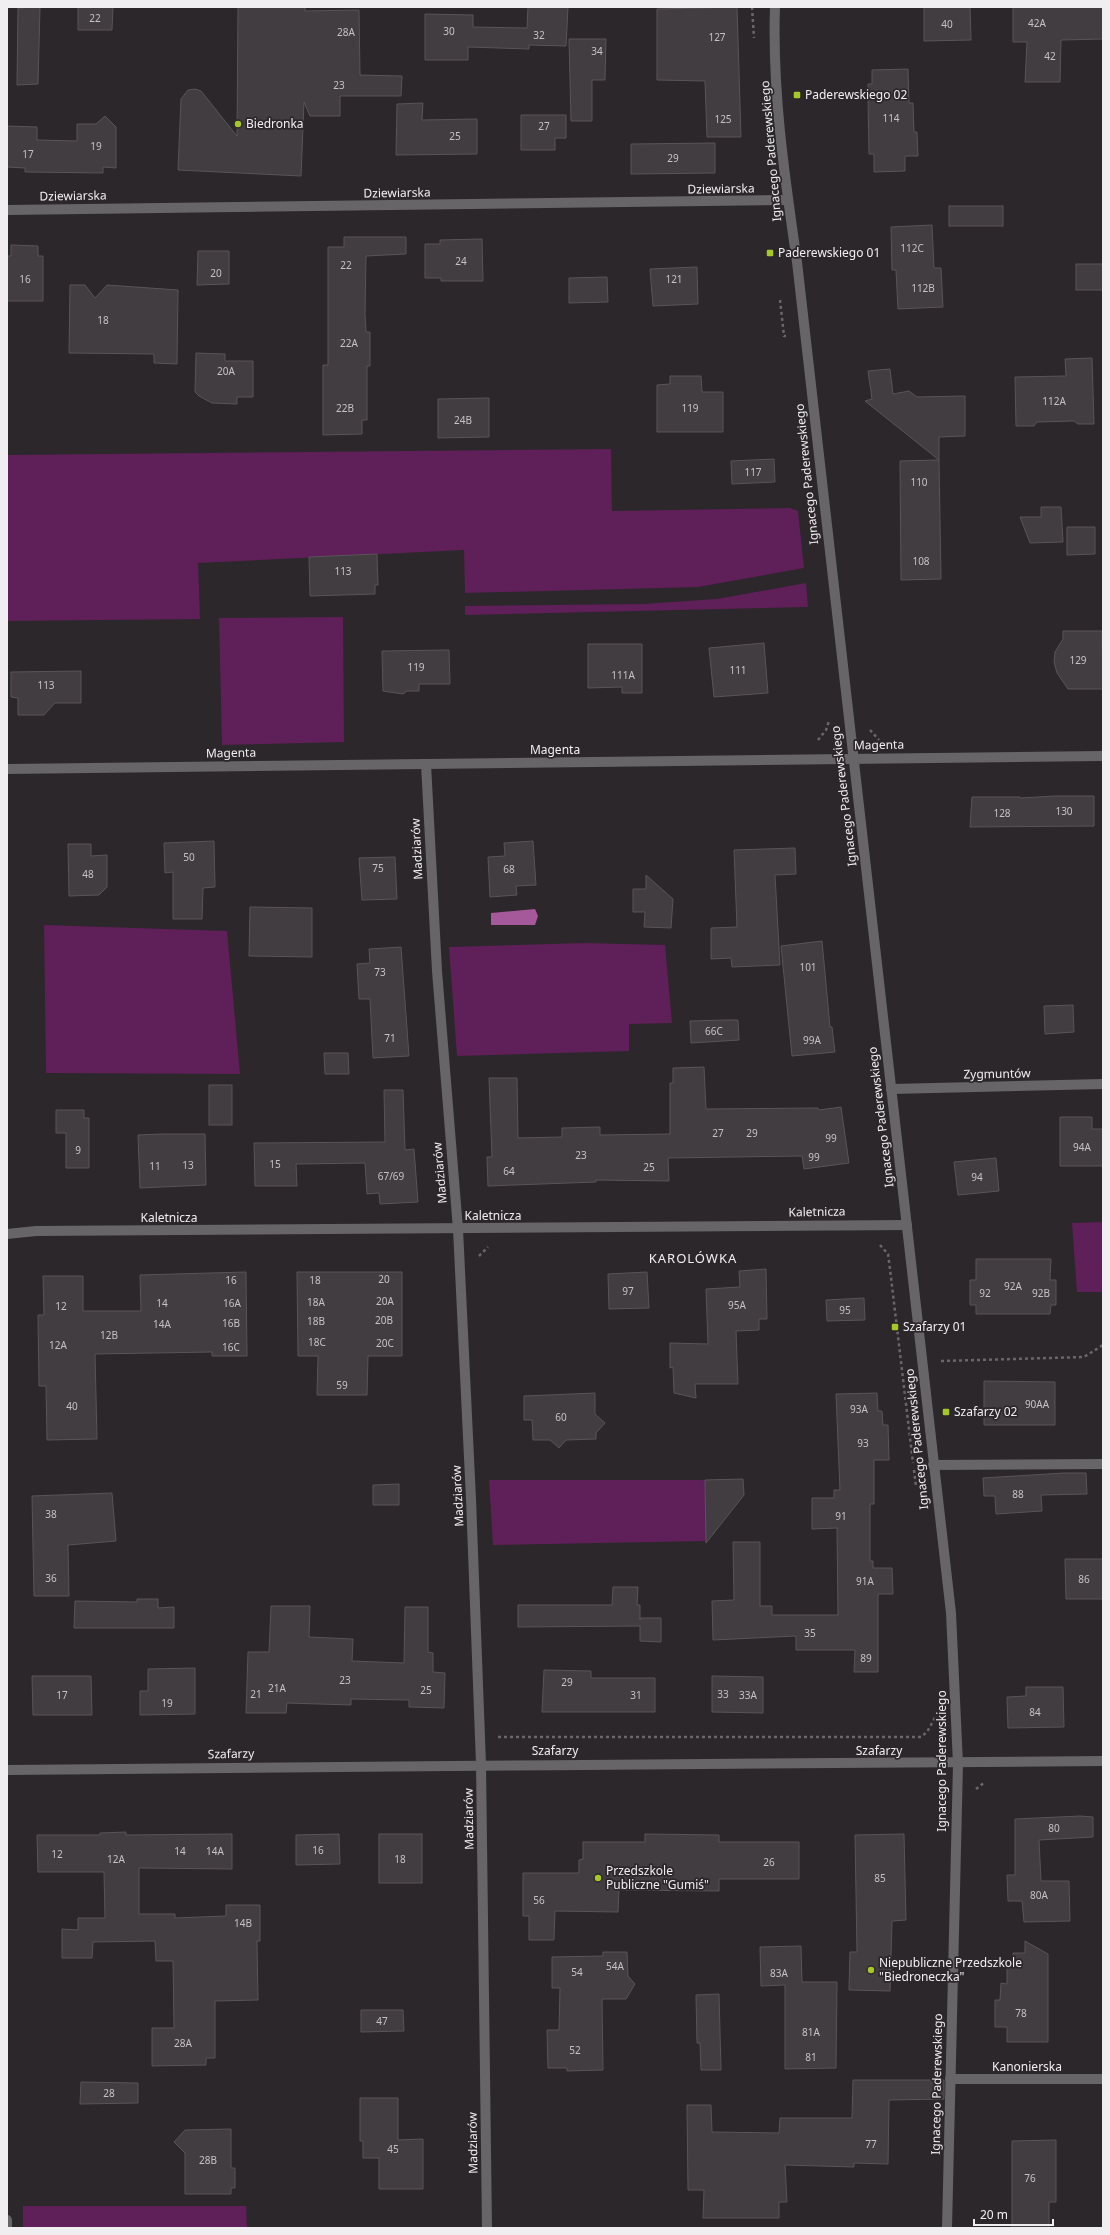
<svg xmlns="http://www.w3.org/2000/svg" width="1110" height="2235" font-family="'Noto Sans',sans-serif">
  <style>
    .green { fill: #5f1f58 }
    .water { fill: #a5599a }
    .building { fill: #423d41; stroke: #5a5458 }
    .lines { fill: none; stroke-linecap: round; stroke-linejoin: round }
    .path { stroke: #6a666a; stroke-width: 2.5; stroke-dasharray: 3 3; stroke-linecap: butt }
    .minor { stroke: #676567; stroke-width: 10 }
    .poi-dot { fill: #a4c825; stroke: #2c272b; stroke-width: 1.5 }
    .labels { text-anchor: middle; stroke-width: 3.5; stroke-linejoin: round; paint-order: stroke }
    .number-label { font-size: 10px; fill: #c5c2c5 }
    .poi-label { font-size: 12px; fill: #f1eef1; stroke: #2c272b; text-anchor: start }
    .street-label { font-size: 12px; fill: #f1eef1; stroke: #2c272b }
    .neighbourhood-label { font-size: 13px; letter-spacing: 1px; fill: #f1eef1; stroke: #2c272b }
  </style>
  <rect width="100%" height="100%" fill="#2c272b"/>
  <g class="green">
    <polygon points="611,449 612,511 790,508 798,511 804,568 698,587 465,593 464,550 198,563 200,619 7,621 7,455"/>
    <polygon points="806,583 808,607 465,615 465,606 643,604 717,599"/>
    <polygon points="343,617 344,742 222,745 219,618"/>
    <polygon points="44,925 227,931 240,1074 46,1073"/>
    <polygon points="585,943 665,945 672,1023 629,1024 629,1051 457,1056 449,947"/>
    <polygon points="1103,1222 1103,1292 1077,1292 1072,1223"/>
    <polygon points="489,1480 705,1480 706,1541 493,1545"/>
    <polygon points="23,2206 246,2206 247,2228 23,2228"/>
  </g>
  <polygon class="water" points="535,909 538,916 535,925 491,925 491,913"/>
  <g class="building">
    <polygon points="40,7 38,84 17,85 18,8"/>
    <polygon points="78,7 113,7 112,30 78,30"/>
    <polygon points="238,7 305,7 305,11 359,10 360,75 402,76 401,96 340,96 340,116 310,116 304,102 301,176 178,170 181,99 188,90 195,89 201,91 237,136"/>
    <polygon points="528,7 568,7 566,46 529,45 529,49 468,47 468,60 425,60 425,14 473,15 473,27 527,28"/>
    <polygon points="737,7 741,137 707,137 705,81 657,80 657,9"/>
    <polygon points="924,7 970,7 971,40 924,41"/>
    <polygon points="1013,7 1103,7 1103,39 1061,40 1060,82 1025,82 1027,42 1013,42"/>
    <polygon points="569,39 606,39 605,80 592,80 592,121 571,121"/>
    <polygon points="908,69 909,103 913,103 914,132 917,132 918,156 905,156 905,171 874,172 874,154 869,154 868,98 868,84 872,84 872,70"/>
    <polygon points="423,103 422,120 477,119 477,154 396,155 397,104"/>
    <polygon points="521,115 566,115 566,138 555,138 555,150 521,150"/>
    <polygon points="105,116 116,127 116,168 103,167 103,173 25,172 25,168 7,167 7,126 37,127 37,140 77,141 77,124 96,124"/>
    <polygon points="715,143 715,173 631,174 631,144"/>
    <rect x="949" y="206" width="54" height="20"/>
    <polygon points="932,225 934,268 941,268 943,307 898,309 896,270 892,270 891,227"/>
    <polygon points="344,237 406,237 406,254 366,256 365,314 366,332 370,332 370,366 367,366 367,420 362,420 362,434 323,435 323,365 328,365 328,247 344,247"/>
    <polygon points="482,239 483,281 441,281 441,278 425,278 425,244 440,244 440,240"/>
    <polygon points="11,245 38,246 38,256 43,256 43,301 7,301 7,256 11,256"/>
    <polygon points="198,251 229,251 229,284 197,285"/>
    <rect x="1076" y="264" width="27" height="26"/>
    <polygon points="697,267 698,304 653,306 650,269"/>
    <polygon points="607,277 608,302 569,303 569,278"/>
    <polygon points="70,285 85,285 95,298 107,285 178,290 177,364 154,363 154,354 69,353"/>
    <polygon points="196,353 225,354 225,361 253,361 253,397 237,397 237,404 212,403 199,396 195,392"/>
    <polygon points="1092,358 1094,424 1078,424 1074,421 1037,422 1034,426 1016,426 1015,377 1066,376 1065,359"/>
    <polygon points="890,369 893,394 909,391 917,397 965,396 965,436 939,437 939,460 865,401 872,399 868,371"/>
    <polygon points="670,376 701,376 702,392 723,392 723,432 657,432 657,385 670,384"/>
    <polygon points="489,398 489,437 438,438 438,399"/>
    <polygon points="774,459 775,482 732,484 731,461"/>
    <polygon points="939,460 941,579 901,580 900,461"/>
    <polygon points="1041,507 1061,507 1063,542 1030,543 1020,517 1041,517"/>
    <polygon points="1067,527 1095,527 1095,554 1067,555"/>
    <polygon points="377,554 378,585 375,585 375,594 310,596 309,557"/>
    <polygon points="1063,631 1102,631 1103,689 1068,689 1057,673 1054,662 1055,652 1063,639"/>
    <polygon points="764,643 768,693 714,697 709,648"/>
    <polygon points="588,644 642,644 642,693 622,693 622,687 588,688"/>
    <polygon points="449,650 450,684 419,684 419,691 407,691 403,694 383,691 382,651"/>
    <polygon points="81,671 81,703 55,703 44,715 18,715 18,698 11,697 11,672"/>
    <polygon points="1055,796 1094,796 1094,826 970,827 972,797 1020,797 1020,798"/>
    <polygon points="214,841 215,887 203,888 202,919 173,919 173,872 165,873 164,843"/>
    <polygon points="533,841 536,885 516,886 517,895 490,897 488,857 505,856 504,843"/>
    <polygon points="68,844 91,844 91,856 107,855 107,887 99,895 69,896"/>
    <polygon points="795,848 796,874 775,875 780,965 732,967 731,958 711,959 711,928 737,927 734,850"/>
    <polygon points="395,857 397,899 362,900 359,858"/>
    <polygon points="646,875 673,899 671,928 644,927 645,912 633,912 633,889 646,889"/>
    <polygon points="250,907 312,908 312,957 249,956"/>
    <polygon points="822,941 830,1027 832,1027 835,1052 792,1056 781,946"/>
    <polygon points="401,947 409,1056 373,1058 370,999 359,999 357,964 370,963 369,949"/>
    <polygon points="1073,1005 1074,1032 1045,1034 1044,1006"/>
    <polygon points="726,1020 738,1020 739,1040 691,1043 690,1021"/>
    <polygon points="324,1053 348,1053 349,1074 325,1074"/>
    <polygon points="704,1067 706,1109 818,1108 819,1110 841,1107 849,1163 804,1169 802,1156 668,1158 669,1181 596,1180 596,1182 488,1186 487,1157 492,1157 489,1078 517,1078 518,1138 562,1137 562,1128 600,1127 600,1135 670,1134 670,1083 673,1083 673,1068"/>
    <rect x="209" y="1085" width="23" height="40"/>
    <polygon points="384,1090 403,1090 405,1150 414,1149 418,1202 380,1204 379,1193 367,1194 365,1163 296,1164 297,1186 255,1186 254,1143 385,1142"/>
    <polygon points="56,1110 84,1110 84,1118 89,1118 89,1168 66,1168 66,1133 56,1133"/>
    <polygon points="1060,1117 1092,1117 1092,1129 1103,1129 1103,1166 1060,1166"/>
    <polygon points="161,1134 205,1134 206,1185 140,1188 138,1135"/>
    <polygon points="996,1158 999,1191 958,1195 954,1162"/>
    <polygon points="976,1259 1051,1259 1050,1280 1056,1280 1056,1305 1051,1305 1050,1314 976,1314 976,1305 970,1305 970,1280 976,1280"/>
    <polygon points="766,1269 767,1319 759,1319 759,1330 736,1331 738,1384 695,1384 696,1398 674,1393 673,1367 670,1368 670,1343 708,1344 706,1289 740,1287 739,1271"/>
    <polygon points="246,1272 247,1356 212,1356 212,1352 95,1354 97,1439 47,1440 46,1386 39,1386 38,1315 44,1315 43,1276 83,1276 83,1311 141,1311 140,1275"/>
    <polygon points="297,1272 402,1272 402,1356 368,1356 367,1395 317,1395 318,1356 298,1356"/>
    <polygon points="647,1272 649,1308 609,1309 608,1274"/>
    <polygon points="864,1298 865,1320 827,1321 826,1300"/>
    <polygon points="984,1381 1055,1382 1055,1425 984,1425"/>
    <polygon points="595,1393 595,1414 605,1423 596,1433 596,1439 566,1440 559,1448 550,1440 533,1440 532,1420 524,1420 524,1396"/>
    <polygon points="877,1393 878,1411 882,1411 883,1425 888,1425 889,1460 874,1460 874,1504 870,1504 870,1561 873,1561 873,1568 892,1568 893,1594 878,1594 878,1672 854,1672 855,1650 796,1650 796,1636 713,1640 712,1601 734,1600 733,1542 760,1542 760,1606 772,1606 772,1615 838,1615 837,1528 812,1529 812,1498 834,1498 834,1490 840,1490 836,1394"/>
    <polygon points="1064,1473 1086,1473 1087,1494 1041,1495 1042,1511 996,1514 995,1496 984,1496 983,1478"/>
    <polygon points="743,1479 744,1495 706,1543 705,1480"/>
    <polygon points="399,1484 399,1505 373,1505 373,1485"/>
    <polygon points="112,1493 116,1541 68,1545 69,1596 34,1596 32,1496"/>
    <polygon points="1065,1559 1103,1559 1103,1599 1066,1599"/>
    <polygon points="613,1587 638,1587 637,1605 640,1605 640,1620 641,1618 661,1618 661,1642 640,1641 640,1626 518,1627 518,1605 612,1605"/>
    <polygon points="137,1599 158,1599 158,1608 174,1607 174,1628 74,1628 75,1601 137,1602"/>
    <polygon points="271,1606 310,1606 309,1637 353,1639 352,1661 404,1663 405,1607 428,1607 428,1652 433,1653 433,1672 445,1673 444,1708 409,1707 409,1700 351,1699 351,1705 287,1703 286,1713 246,1713 248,1652 269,1652"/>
    <polygon points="195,1668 195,1714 140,1715 140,1691 148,1691 148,1669"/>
    <polygon points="544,1670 591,1671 591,1678 655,1678 655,1712 542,1712"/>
    <polygon points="32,1676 91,1676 92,1715 33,1715"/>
    <polygon points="712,1676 763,1677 763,1713 712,1712"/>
    <polygon points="1026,1687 1063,1687 1064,1727 1008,1728 1007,1697 1026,1696"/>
    <polygon points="1080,1816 1093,1817 1093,1837 1039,1840 1041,1881 1069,1881 1070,1921 1024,1922 1022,1901 1008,1901 1007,1875 1015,1875 1015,1819"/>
    <polygon points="126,1832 126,1835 232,1834 232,1869 139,1868 139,1914 175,1914 175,1918 226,1916 226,1905 260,1905 260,1941 257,1941 258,2000 215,2001 215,2058 206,2058 206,2065 152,2066 152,2028 174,2028 173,1961 156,1961 155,1941 93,1942 92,1958 62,1958 62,1929 78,1930 78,1918 105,1918 104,1872 38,1872 37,1835 100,1835 100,1833"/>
    <polygon points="339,1834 340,1864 296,1865 296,1835"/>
    <rect x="379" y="1834" width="43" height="49"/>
    <polygon points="645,1834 719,1835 719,1842 799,1842 799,1879 719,1879 719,1891 619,1890 618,1912 555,1911 554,1940 529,1940 529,1916 523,1916 523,1873 579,1873 579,1860 583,1859 583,1842 645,1842"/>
    <polygon points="904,1834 906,1920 892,1921 890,1991 849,1990 850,1952 857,1952 855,1835"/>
    <polygon points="1025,1941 1048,1954 1048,2042 1007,2042 1007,2027 995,2027 995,2000 1000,2000 1001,1983 1007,1984 1007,1967 1013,1966 1013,1953 1025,1953"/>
    <polygon points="801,1946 802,1982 837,1982 836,2068 785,2069 785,1985 761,1986 760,1947"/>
    <polygon points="603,1952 627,1952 628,1976 635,1984 626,1999 602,1999 603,2070 567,2071 567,2068 548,2068 547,2030 559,2030 560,1988 552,1988 552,1957 603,1956"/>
    <polygon points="719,1994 721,2070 701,2070 700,2043 697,2043 696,1995"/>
    <polygon points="361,2010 403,2010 404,2031 361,2032"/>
    <polygon points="853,2080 944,2080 944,2099 889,2100 888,2164 854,2163 854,2167 785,2165 787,2202 779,2202 779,2218 703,2218 704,2190 688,2190 687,2105 711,2105 712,2132 779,2133 780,2118 852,2118"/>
    <polygon points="81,2082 138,2083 138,2103 80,2104"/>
    <polygon points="360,2098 398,2098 398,2140 423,2139 423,2189 379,2189 379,2158 363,2158 363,2141 360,2141"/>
    <polygon points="231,2129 231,2168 235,2168 235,2188 231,2188 231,2194 185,2194 185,2153 174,2142 185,2130"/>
    <polygon points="1056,2140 1056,2202 1049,2202 1049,2228 1012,2228 1012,2141"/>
  </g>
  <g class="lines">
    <g class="path">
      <polyline points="752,7 754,38"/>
      <polyline points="780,300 784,336 786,336"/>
      <polyline points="870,730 879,740"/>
      <polyline points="818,740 826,730 829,721"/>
      <polyline points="880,1245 888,1254 890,1269 913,1463"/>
      <polyline points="479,1256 488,1247"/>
      <polyline points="941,1361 1084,1357 1103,1345"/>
      <polyline points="914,1470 916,1487"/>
      <polyline points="498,1737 921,1737 927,1732 936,1716"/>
      <polyline points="976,1789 985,1782"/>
    </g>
    <g class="minor">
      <path d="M775 7C772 92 785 179 797 262L951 1613 958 1764 947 2228"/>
      <polyline points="7,210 788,200"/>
      <polyline points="426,764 437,971 458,1229 471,1499 481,1764 487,2228"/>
      <polyline points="7,769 1103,756"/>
      <polyline points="891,1089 1103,1084"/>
      <polyline points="7,1234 36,1231 907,1225"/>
      <polyline points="933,1465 1103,1464"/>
      <path d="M7 1770C372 1765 738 1765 1103 1761"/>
      <polyline points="950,2079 1103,2079"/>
      <polyline points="7,2220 7,2228"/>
    </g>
  </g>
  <g class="poi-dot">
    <rect x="793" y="91" width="8" height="8" rx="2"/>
    <circle cx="238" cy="124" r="4"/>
    <rect x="766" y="249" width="8" height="8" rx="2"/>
    <rect x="891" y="1323" width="8" height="8" rx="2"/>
    <rect x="942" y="1408" width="8" height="8" rx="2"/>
    <circle cx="598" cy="1878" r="4"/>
    <circle cx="871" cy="1970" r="4"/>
  </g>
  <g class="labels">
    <g class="number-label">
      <text x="95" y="22">22</text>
      <text x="1037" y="27">42A</text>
      <text x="947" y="28">40</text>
      <text x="449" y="35">30</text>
      <text x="346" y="36">28A</text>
      <text x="539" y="39">32</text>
      <text x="717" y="41">127</text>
      <text x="597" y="55">34</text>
      <text x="1050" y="60">42</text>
      <text x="339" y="89">23</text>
      <text x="891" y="122">114</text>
      <text x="723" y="123">125</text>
      <text x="544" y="130">27</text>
      <text x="455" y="140">25</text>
      <text x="96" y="150">19</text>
      <text x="28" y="158">17</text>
      <text x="673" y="162">29</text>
      <text x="912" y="252">112C</text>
      <text x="461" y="265">24</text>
      <text x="346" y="269">22</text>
      <text x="216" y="277">20</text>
      <text x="25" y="283">16</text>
      <text x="674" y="283">121</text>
      <text x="923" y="292">112B</text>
      <text x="103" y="324">18</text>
      <text x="349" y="347">22A</text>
      <text x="226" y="375">20A</text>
      <text x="1054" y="405">112A</text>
      <text x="345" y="412">22B</text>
      <text x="690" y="412">119</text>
      <text x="463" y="424">24B</text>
      <text x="753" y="476">117</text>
      <text x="919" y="486">110</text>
      <text x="921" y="565">108</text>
      <text x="343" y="575">113</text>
      <text x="1078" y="664">129</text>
      <text x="416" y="671">119</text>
      <text x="738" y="674">111</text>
      <text x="623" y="679">111A</text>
      <text x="46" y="689">113</text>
      <text x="1064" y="815">130</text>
      <text x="1002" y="817">128</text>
      <text x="189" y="861">50</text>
      <text x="378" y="872">75</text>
      <text x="509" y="873">68</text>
      <text x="88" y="878">48</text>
      <text x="808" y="971">101</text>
      <text x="380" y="976">73</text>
      <text x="714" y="1035">66C</text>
      <text x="390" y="1042">71</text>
      <text x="812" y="1044">99A</text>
      <text x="718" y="1137">27</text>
      <text x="752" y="1137">29</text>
      <text x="831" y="1142">99</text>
      <text x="1082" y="1151">94A</text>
      <text x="78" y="1154">9</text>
      <text x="581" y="1159">23</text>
      <text x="814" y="1161">99</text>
      <text x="275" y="1168">15</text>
      <text x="188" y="1169">13</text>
      <text x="155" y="1170">11</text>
      <text x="649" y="1171">25</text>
      <text x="509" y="1175">64</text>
      <text x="391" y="1180">67/69</text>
      <text x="977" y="1181">94</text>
      <text x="384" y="1283">20</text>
      <text x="231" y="1284">16</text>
      <text x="315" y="1284">18</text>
      <text x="1013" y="1290">92A</text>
      <text x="628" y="1295">97</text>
      <text x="985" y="1297">92</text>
      <text x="1041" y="1297">92B</text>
      <text x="385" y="1305">20A</text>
      <text x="316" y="1306">18A</text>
      <text x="162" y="1307">14</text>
      <text x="232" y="1307">16A</text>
      <text x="737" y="1309">95A</text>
      <text x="61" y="1310">12</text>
      <text x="845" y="1314">95</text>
      <text x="384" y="1324">20B</text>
      <text x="316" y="1325">18B</text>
      <text x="231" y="1327">16B</text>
      <text x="162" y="1328">14A</text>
      <text x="109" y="1339">12B</text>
      <text x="317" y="1346">18C</text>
      <text x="385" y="1347">20C</text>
      <text x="58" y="1349">12A</text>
      <text x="231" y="1351">16C</text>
      <text x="342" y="1389">59</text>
      <text x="1037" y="1408">90AA</text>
      <text x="72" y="1410">40</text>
      <text x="859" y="1413">93A</text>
      <text x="561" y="1421">60</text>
      <text x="863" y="1447">93</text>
      <text x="1018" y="1498">88</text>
      <text x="51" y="1518">38</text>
      <text x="841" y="1520">91</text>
      <text x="51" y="1582">36</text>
      <text x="1084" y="1583">86</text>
      <text x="865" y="1585">91A</text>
      <text x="810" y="1637">35</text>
      <text x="866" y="1662">89</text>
      <text x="345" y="1684">23</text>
      <text x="567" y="1686">29</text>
      <text x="277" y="1692">21A</text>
      <text x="426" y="1694">25</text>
      <text x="256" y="1698">21</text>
      <text x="723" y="1698">33</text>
      <text x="62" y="1699">17</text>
      <text x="636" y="1699">31</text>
      <text x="748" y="1699">33A</text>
      <text x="167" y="1707">19</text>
      <text x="1035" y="1716">84</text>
      <text x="1054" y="1832">80</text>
      <text x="318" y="1854">16</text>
      <text x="180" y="1855">14</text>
      <text x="215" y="1855">14A</text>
      <text x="57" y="1858">12</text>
      <text x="116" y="1863">12A</text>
      <text x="400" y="1863">18</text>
      <text x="769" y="1866">26</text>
      <text x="880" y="1882">85</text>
      <text x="1039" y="1899">80A</text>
      <text x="539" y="1904">56</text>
      <text x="243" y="1927">14B</text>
      <text x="615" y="1970">54A</text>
      <text x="577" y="1976">54</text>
      <text x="779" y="1977">83A</text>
      <text x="1021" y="2017">78</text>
      <text x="382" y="2025">47</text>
      <text x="811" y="2036">81A</text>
      <text x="183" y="2047">28A</text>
      <text x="575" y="2054">52</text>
      <text x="811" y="2061">81</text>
      <text x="109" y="2097">28</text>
      <text x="871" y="2148">77</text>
      <text x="393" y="2153">45</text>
      <text x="208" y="2164">28B</text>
      <text x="1030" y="2182">76</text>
    </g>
    <g class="poi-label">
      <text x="805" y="99">Paderewskiego 02</text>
      <text x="246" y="128">Biedronka</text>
      <text x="778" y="257">Paderewskiego 01</text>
      <text x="903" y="1331">Szafarzy 01</text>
      <text x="954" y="1416">Szafarzy 02</text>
      <text x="606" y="1875">Przedszkole<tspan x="606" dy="14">Publiczne "Gumiś"</tspan></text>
      <text x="879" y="1967">Niepubliczne Przedszkole<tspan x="879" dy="14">"Biedroneczka"</tspan></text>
    </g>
    <g class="street-label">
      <text transform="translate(771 151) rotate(-95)" y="4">Ignacego Paderewskiego</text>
      <text transform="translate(721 189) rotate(-1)" y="4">Dziewiarska</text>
      <text transform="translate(397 193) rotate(-1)" y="4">Dziewiarska</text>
      <text transform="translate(73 196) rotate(-1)" y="4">Dziewiarska</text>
      <text transform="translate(807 474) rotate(-96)" y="4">Ignacego Paderewskiego</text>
      <text transform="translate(879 745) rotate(-1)" y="4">Magenta</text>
      <text x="555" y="754">Magenta</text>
      <text transform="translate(231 753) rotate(-1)" y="4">Magenta</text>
      <text transform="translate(844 796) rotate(-97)" y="4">Ignacego Paderewskiego</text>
      <text transform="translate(417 849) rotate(-93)" y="4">Madziarów</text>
      <text transform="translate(997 1074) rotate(-1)" y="4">Zygmuntów</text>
      <text transform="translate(881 1117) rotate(-97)" y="4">Ignacego Paderewskiego</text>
      <text transform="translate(440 1173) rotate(-95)" y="4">Madziarów</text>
      <text transform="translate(817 1212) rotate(-1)" y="4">Kaletnicza</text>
      <text x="493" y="1220">Kaletnicza</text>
      <text x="169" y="1222">Kaletnicza</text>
      <text transform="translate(917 1439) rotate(-96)" y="4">Ignacego Paderewskiego</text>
      <text transform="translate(458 1496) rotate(-93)" y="4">Madziarów</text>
      <text x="555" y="1755">Szafarzy</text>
      <text x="879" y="1755">Szafarzy</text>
      <text transform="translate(231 1754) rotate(-1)" y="4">Szafarzy</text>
      <text transform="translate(942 1761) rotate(-90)" y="4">Ignacego Paderewskiego</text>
      <text transform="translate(469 1819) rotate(-91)" y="4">Madziarów</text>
      <text x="1027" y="2071">Kanonierska</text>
      <text transform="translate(937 2084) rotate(-89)" y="4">Ignacego Paderewskiego</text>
      <text transform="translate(473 2143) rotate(-91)" y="4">Madziarów</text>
    </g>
    <g class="neighbourhood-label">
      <text x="693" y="1263">KAROLÓWKA</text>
    </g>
  </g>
  <rect width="1110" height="2235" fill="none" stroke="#f1eef1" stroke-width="16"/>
  <path d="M974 2219v6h79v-6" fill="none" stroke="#f1eef1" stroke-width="2"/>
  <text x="980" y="2219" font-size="12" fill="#f1eef1" stroke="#2c272b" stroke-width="3" paint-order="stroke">20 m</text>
</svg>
